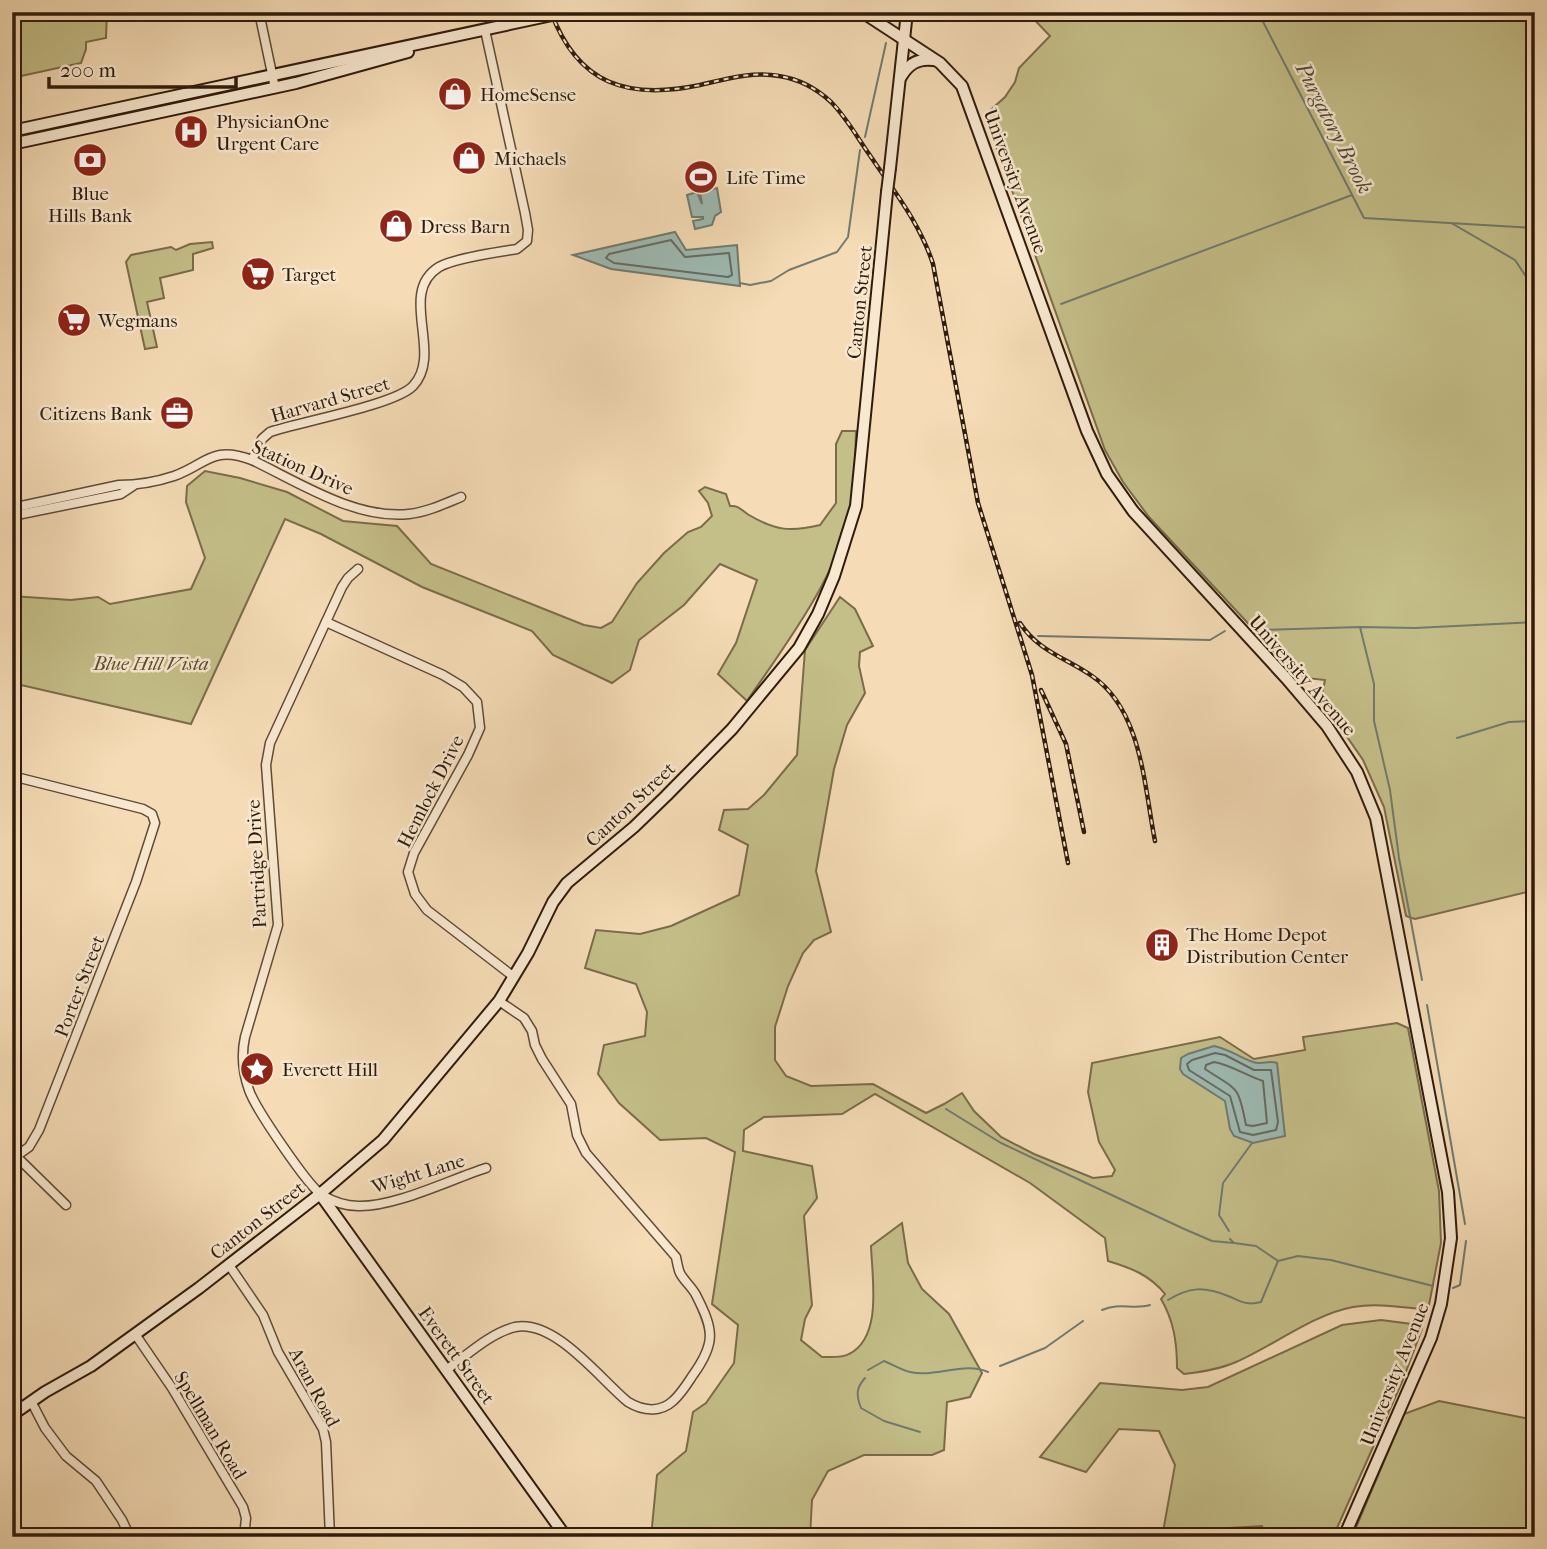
<svg xmlns="http://www.w3.org/2000/svg" width="1547" height="1549" font-family="'IM FELL French Canon',serif">
  <style>
    .green { fill: #c4be88; stroke: #7a6c4a; stroke-width: 2 }
    .water { fill: #9dbab3; stroke: #717a70; stroke-width: 2 }
    .lines { fill: none; stroke-linecap: round; stroke-linejoin: round }
    .shore { stroke: #666a60; stroke-width: 2 }
    .stream { stroke: #717a70; stroke-width: 2 }
    .street-casing { stroke: #604b36; stroke-width: 11 }
    .secondary-casing { stroke: #2f1b0c; stroke-width: 14 }
    .street { stroke: #f8e8d0; stroke-width: 8 }
    .secondary { stroke: #f8e8d0; stroke-width: 10 }
    .rail-casing { stroke: #2f1b0c; stroke-width: 4.5 }
    .rail { stroke: #f8e8d0; stroke-width: 2; stroke-dasharray: 5; stroke-linecap: butt }
    .secondary-bridge-casing { stroke: #2f1b0c; stroke-width: 14; stroke-linecap: butt }
    .secondary-bridge { stroke: #f8e8d0; stroke-width: 10 }
    .labels { text-anchor: middle; stroke-width: 5; stroke-linejoin: round; paint-order: stroke }
    .poi-label { font-size: 19px; fill: #2f1b0c; stroke: #f8e8d0; text-anchor: start }
    .street-label { font-size: 19px; fill: #2f1b0c; stroke: #f8e8d0 }
    .park-label { font-size: 19px; font-style: italic; fill: #5c4c31; stroke: #f8e8d0 }
    .water-label { font-size: 21px; font-style: italic; fill: #504b3e; stroke: #f8e8d0 }
  </style>
  <rect width="100%" height="100%" fill="#f5dcb6"/>
  <filter id="stains"><feTurbulence type="fractalNoise" baseFrequency=".00286" numOctaves="4"/><feColorMatrix values="0 0 0 0 .2 0 0 0 0 .09 0 0 0 0 .02 0 0 0 .5 -.17"/></filter>
  <radialGradient id="worn" r=".72"><stop offset=".6" stop-color="#630" stop-opacity="0"/><stop offset="1" stop-color="#630" stop-opacity=".3"/></radialGradient>
  <g class="green">
    <polygon points="12,12 38,12 39,15 54,12 107,12 106,38 86,42 86,49 81,63 12,78"/>
    <polygon points="1027,12 1535,12 1535,890 1415,919 1406,916 1384,807 1363,760 1321,699 1325,680 1298,677 1149,517 1123,482 1105,450 985,115 1005,97 1015,82 1019,68 1050,36"/>
    <polygon points="212,242 213,248 193,254 193,270 160,278 164,298 147,302 157,347 145,349 126,262 131,255 171,247 176,250 190,244"/>
    <path d="M842 431H856C855 451 856 471 854 491 845 568 789 639 747 701L718 674 736 643 757 580 720 564 684 605 639 640 630 670 612 683 553 655 532 631 422 587 321 534 285 519 191 724 12 683V596L71 600 98 597 110 604 191 589 205 558 186 502 187 486 205 471 240 478 287 492 343 521 397 526 431 564 584 625 601 628 612 622 637 583 664 553 688 532 701 527 712 516 708 503 699 491 705 487 726 494 730 506C739 505 742 511 749 515 776 531 791 532 820 525L836 503V444Z"/>
    <path d="M840 597 855 609 873 646 860 652 859 666 865 693 847 725 834 769 816 871 831 932 814 940 803 953 788 986 775 1027V1060L786 1076 811 1086 873 1084 926 1113 944 1104 962 1093 974 1111 1001 1137 1034 1154 1093 1178 1112 1176 1115 1170 1099 1142 1088 1092 1092 1063 1220 1037 1254 1059 1305 1050 1303 1037 1397 1023 1408 1028 1439 1191 1441 1243 1429 1305 1423 1309C1400 1307 1376 1303 1353 1307 1314 1314 1273 1346 1236 1362 1220 1369 1202 1372 1184 1374L1177 1368C1177 1343 1174 1321 1161 1299L1165 1294C1150 1275 1131 1268 1108 1261L1105 1238 1030 1183 875 1094 842 1114 764 1117 744 1130 743 1151 812 1166 817 1198 804 1216 812 1305 805 1319 801 1340 822 1357C830 1357 842 1358 849 1354 883 1337 872 1278 871 1246L902 1223 908 1263 922 1289 949 1314 982 1373 970 1397 947 1402 944 1450 932 1455H864L828 1471 812 1500 810 1537H651L657 1475 686 1451 693 1412 706 1403 734 1363 738 1325 712 1304 735 1152 706 1138 660 1140 619 1103 598 1074 604 1045 645 1036 647 1012 636 984 585 968 596 930 640 934 671 926 739 895 748 845 719 830 724 810 748 809 764 795 797 755 805 650Z"/>
    <polygon points="1381,1320 1412,1324 1422,1329 1402,1382 1333,1537 1265,1537 1262,1526 1163,1532 1175,1465 1159,1431 1119,1429 1086,1472 1040,1457 1100,1383 1182,1390 1208,1387 1342,1325"/>
    <polygon points="1439,1401 1535,1420 1535,1537 1352,1537 1404,1414"/>
  </g>
  <g class="water">
    <polygon points="717,188 721,212 715,216 712,225 695,229 693,221 703,219 703,217 692,217 687,195 697,192 702,204 700,192"/>
    <polygon points="675,232 686,250 737,245 740,286 611,269 573,255"/>
    <path d="M1214 1046C1229 1049 1239 1057 1253 1062 1262 1065 1269 1060 1277 1063L1285 1136 1253 1143 1234 1136 1230 1129 1225 1101 1183 1074 1180 1069 1181 1058 1188 1054Z"/>
  </g>
  <g class="lines">
    <g class="shore">
      <polygon points="671,240 685,257 729,253 732,275 728,277 614,263 606,258 609,254"/>
      <polygon points="1215,1053 1225,1055 1254,1070 1271,1070 1278,1122 1276,1130 1253,1135 1240,1132 1230,1096 1189,1070 1187,1064 1192,1060"/>
      <path d="M1214 1062C1231 1065 1247 1076 1263 1081L1267 1123 1253 1126 1246 1125C1238 1084 1238 1091 1205 1069L1206 1065Z"/>
    </g>
    <g class="stream">
      <polyline points="1258,12 1364,218 1535,228"/>
      <polyline points="865,137 886,43"/>
      <polyline points="1453,224 1515,260 1535,290"/>
      <polyline points="740,283 750,285 771,281 789,270 837,252 848,237 860,150"/>
      <polyline points="1061,304 1352,195"/>
      <polyline points="1360,627 1374,684 1374,721 1390,790 1399,858 1422,980"/>
      <polyline points="1258,630 1360,627 1415,628 1535,622"/>
      <polyline points="1038,636 1210,640 1225,631"/>
      <polyline points="1457,738 1509,722 1535,721"/>
      <polyline points="1427,1005 1465,1224"/>
      <polyline points="946,1109 1001,1143 1182,1228 1212,1241 1234,1243"/>
      <polyline points="1229,1231 1219,1215 1223,1183 1252,1143"/>
      <polyline points="1230,1239 1234,1243 1256,1246 1278,1261"/>
      <polyline points="1453,1288 1460,1285 1466,1241"/>
      <path d="M1168 1300C1189 1287 1204 1286 1228 1296 1241 1301 1246 1306 1261 1302L1278 1261 1298 1256 1331 1260 1433 1286"/>
      <path d="M1102 1310C1119 1302 1134 1310 1150 1305"/>
      <polyline points="1000,1366 1045,1348 1083,1321"/>
      <path d="M868 1370 884 1361C892 1364 901 1370 910 1372 935 1378 965 1361 988 1372"/>
      <path d="M865 1378C856 1388 856 1395 861 1408L884 1421 920 1432"/>
    </g>
    <g class="street-casing">
      <g id="street">
        <polyline points="259,12 275,88"/>
        <path d="M252 460 262 439 270 432C299 422 395 405 413 386 444 353 397 293 439 267 454 258 498 252 517 249L527 241 528 230 525 213 485 30"/>
        <path d="M12 508 119 485C137 485 156 482 174 476 207 464 212 445 252 460 298 482 356 520 409 514 427 512 444 504 461 497"/>
        <polyline points="12,516 121,494 133,486"/>
        <path d="M358 569 348 578 342 587 270 743 266 765 278 925 245 1037C241 1055 243 1073 249 1090 255 1108 308 1186 322 1195 332 1201 346 1206 358 1206 395 1207 449 1180 486 1168"/>
        <polyline points="326,622 443,675 463,687 477,702 480,728 468,755 414,853 408,872 415,894 427,910 514,977"/>
        <polyline points="12,776 143,809 152,814 155,823 136,882 39,1130 29,1147 12,1159"/>
        <polyline points="17,1157 66,1205"/>
        <polyline points="229,1265 263,1315 278,1352 323,1429 326,1442 330,1537"/>
        <polyline points="135,1334 172,1388 243,1507 246,1518 244,1537"/>
        <path d="M446 1370C466 1356 490 1333 515 1327 555 1319 600 1379 628 1402 643 1411 660 1413 673 1401 681 1394 687 1384 693 1375 716 1343 714 1330 696 1295 692 1287 684 1281 680 1273 678 1269 677 1262 676 1257L586 1153 577 1135 571 1104 542 1059 535 1045 532 1031 524 1018 499 1001"/>
        <polyline points="31,1401 45,1428 66,1456 96,1481 122,1520 130,1537"/>
        <polyline points="12,1525 19,1537"/>
      </g>
    </g>
    <g class="secondary-casing">
      <g id="secondary">
        <polyline points="862,12 940,63 962,86 1087,431 1107,474 1133,511 1286,678 1327,726 1357,772 1376,818 1448,1192 1451,1238 1441,1304 1431,1338 1344,1537"/>
        <polyline points="866,13 883,15 891,12"/>
        <path d="M901 77C908 64 918 58 933 60"/>
        <polyline points="12,131 566,12"/>
        <polyline points="12,144 296,83 408,52"/>
        <polyline points="890,168 907,12"/>
        <polyline points="320,1194 566,1537"/>
        <polyline points="12,1415 45,1392 91,1366 199,1288 320,1194 383,1140 499,1001 528,953 553,902 567,883 634,827 666,796 732,729 799,648 818,614 834,576 856,506 887,192"/>
      </g>
    </g>
    <use href="#street" class="street"/>
    <use href="#secondary" class="secondary"/>
    <g class="rail-casing">
      <g id="rail">
        <path d="M551 12C578 85 628 100 700 85 726 79 753 71 779 76 799 79 817 89 831 102 846 117 857 137 869 154 893 190 920 223 933 264L978 503 1032 675 1068 863"/>
        <path d="M1020 623C1038 651 1066 658 1092 676 1142 710 1144 786 1155 841"/>
        <polyline points="1041,690 1066,744 1084,832"/>
      </g>
    </g>
    <use href="#rail" class="rail"/>
    <g class="secondary-bridge-casing">
      <polyline id="secondary-bridge" points="887,192 890,168"/>
    </g>
    <use href="#secondary-bridge" class="secondary-bridge"/>
  </g>
  <defs>
    <g id="shop-disc" transform="scale(1.75)"><circle r="9.5" fill="#8f2418" stroke="#f8e8d0"/><path d="M-5-2.5h2.3a2.7 3.5 0 0 1 5.4 0H5L5.5 6h-11ZM-1.5-2.5h3a1.5 2.3 0 0 0-3 0Z" fill="#fff"/></g>
    <g id="hospital-disc" transform="scale(1.75)"><circle r="9.5" fill="#8f2418" stroke="#f8e8d0"/><path d="M-5-5h3v3.5h4V-5h3V5h-3V1.5h-4V5h-3Z" fill="#fff"/></g>
    <g id="bank-disc" transform="scale(1.75)"><circle r="9.5" fill="#8f2418" stroke="#f8e8d0"/><path d="M-6-4H6V4H-6ZM0-2.3a2.3 2.3 0 1 0 0 4.6a2.3 2.3 0 1 0 0-4.6Z" fill="#fff"/></g>
    <g id="stadium-disc" transform="scale(1.75)"><circle r="9.5" fill="#8f2418" stroke="#f8e8d0"/><path d="M0-5a6.5 5 0 1 0 0 10a6.5 5 0 1 0 0-10ZM-3.5-1.8h7v3.6h-7Z" fill="#fff"/></g>
    <g id="supermarket-disc" transform="scale(1.75)"><circle r="9.5" fill="#8f2418" stroke="#f8e8d0"/><path d="M-6-5.5h2.5l.6 2H6L4.5 2H-2.5L-4.4-4H-6ZM-1.5 3.2a1.3 1.3 0 1 0 .1 0ZM3 3.2a1.3 1.3 0 1 0 .1 0Z" fill="#fff"/></g>
    <g id="office-disc" transform="scale(1.75)"><circle r="9.5" fill="#8f2418" stroke="#f8e8d0"/><path d="M-6-3h4V-5.5h4V-3h4V5H-6ZM-1-4.5V-3h2v-1.5ZM-6 0V1H6V0Z" fill="#fff"/></g>
    <g id="building-disc" transform="scale(1.75)"><circle r="9.5" fill="#8f2418" stroke="#f8e8d0"/><path d="M-4-6H4V6H1V3H-1V6H-4ZM-2.5-4.3h1.7v1.8h-1.7ZM.8-4.3h1.7v1.8H.8ZM-2.5-1h1.7V.8h-1.7ZM.8-1h1.7V.8H.8Z" fill="#fff"/></g>
    <g id="sight-disc" transform="scale(1.75)"><circle r="9.5" fill="#8f2418" stroke="#f8e8d0"/><path d="M0-6L1.8-2.2L6-1.7L2.9 1.2L3.7 5.4L0 3.3L-3.7 5.4L-2.9 1.2L-6-1.7L-1.8-2.2Z" fill="#fff"/></g>
  </defs>
  <g fill-rule="evenodd">
    <use href="#shop-disc" x="455" y="94"/>
    <use href="#hospital-disc" x="191" y="132"/>
    <use href="#shop-disc" x="469" y="158"/>
    <use href="#bank-disc" x="90" y="160"/>
    <use href="#stadium-disc" x="701" y="177"/>
    <use href="#shop-disc" x="396" y="226"/>
    <use href="#supermarket-disc" x="258" y="274"/>
    <use href="#supermarket-disc" x="74" y="320"/>
    <use href="#office-disc" x="177" y="413"/>
    <use href="#building-disc" x="1162" y="945"/>
    <use href="#sight-disc" x="257" y="1069"/>
  </g>
  <g class="labels">
    <g class="poi-label">
      <text x="480" y="101">HomeSense</text>
      <text x="216" y="128">PhysicianOne<tspan x="216" dy="22">Urgent Care</tspan></text>
      <text x="494" y="165">Michaels</text>
      <text x="726" y="184">Life Time</text>
      <text x="90" y="200" text-anchor="middle">Blue<tspan x="90" dy="22">Hills Bank</tspan></text>
      <text x="420" y="233">Dress Barn</text>
      <text x="282" y="281">Target</text>
      <text x="98" y="327">Wegmans</text>
      <text x="152" y="420" text-anchor="end">Citizens Bank</text>
      <text x="1186" y="941">The Home Depot<tspan x="1186" dy="22">Distribution Center</tspan></text>
      <text x="282" y="1076">Everett Hill</text>
    </g>
    <g class="street-label">
      <text transform="translate(1016 181) rotate(70)" y="7">University Avenue</text>
      <text transform="translate(859 302) rotate(-84)" y="7">Canton Street</text>
      <text transform="translate(330 399) rotate(-16)" y="7">Harvard Street</text>
      <text transform="translate(303 467) rotate(24)" y="7">Station Drive</text>
      <text transform="translate(1303 675) rotate(49)" y="7">University Avenue</text>
      <text transform="translate(430 791) rotate(-63)" y="7">Hemlock Drive</text>
      <text transform="translate(630 804) rotate(-43)" y="7">Canton Street</text>
      <text transform="translate(256 864) rotate(-93)" y="7">Partridge Drive</text>
      <text transform="translate(79 986) rotate(-69)" y="7">Porter Street</text>
      <text transform="translate(418 1173) rotate(-17)" y="7">Wight Lane</text>
      <text transform="translate(257 1220) rotate(-38)" y="7">Canton Street</text>
      <text transform="translate(457 1355) rotate(54)" y="7">Everett Street</text>
      <text transform="translate(1394 1374) rotate(-68)" y="7">University Avenue</text>
      <text transform="translate(315 1387) rotate(62)" y="7">Aran Road</text>
      <text transform="translate(211 1425) rotate(59)" y="7">Spellman Road</text>
    </g>
    <g class="park-label">
      <text x="151" y="670">Blue Hill Vista</text>
    </g>
    <g class="water-label">
      <text transform="translate(1334 128) rotate(63)" y="7">Purgatory Brook</text>
    </g>
  </g>
  <rect width="1547" height="1549" fill="none" stroke="#f5dcb6" stroke-width="42"/>
  <rect x="14" y="14" width="1519" height="1521" fill="none" stroke="#2f1b0c" stroke-width="3.5"/>
  <rect x="21" y="21" width="1505" height="1507" fill="none" stroke="#2f1b0c" stroke-width="2"/>
  <path d="M49 77v10h187v-10" fill="none" stroke="#2f1b0c" stroke-width="3.5"/>
  <text x="60" y="77" font-size="21" fill="#2f1b0c" stroke="#f8e8d0" stroke-width="5" paint-order="stroke">200 m</text>
  <rect width="100%" height="100%" filter="url(#stains)"/>
  <rect width="100%" height="100%" fill="url(#worn)"/>
</svg>
